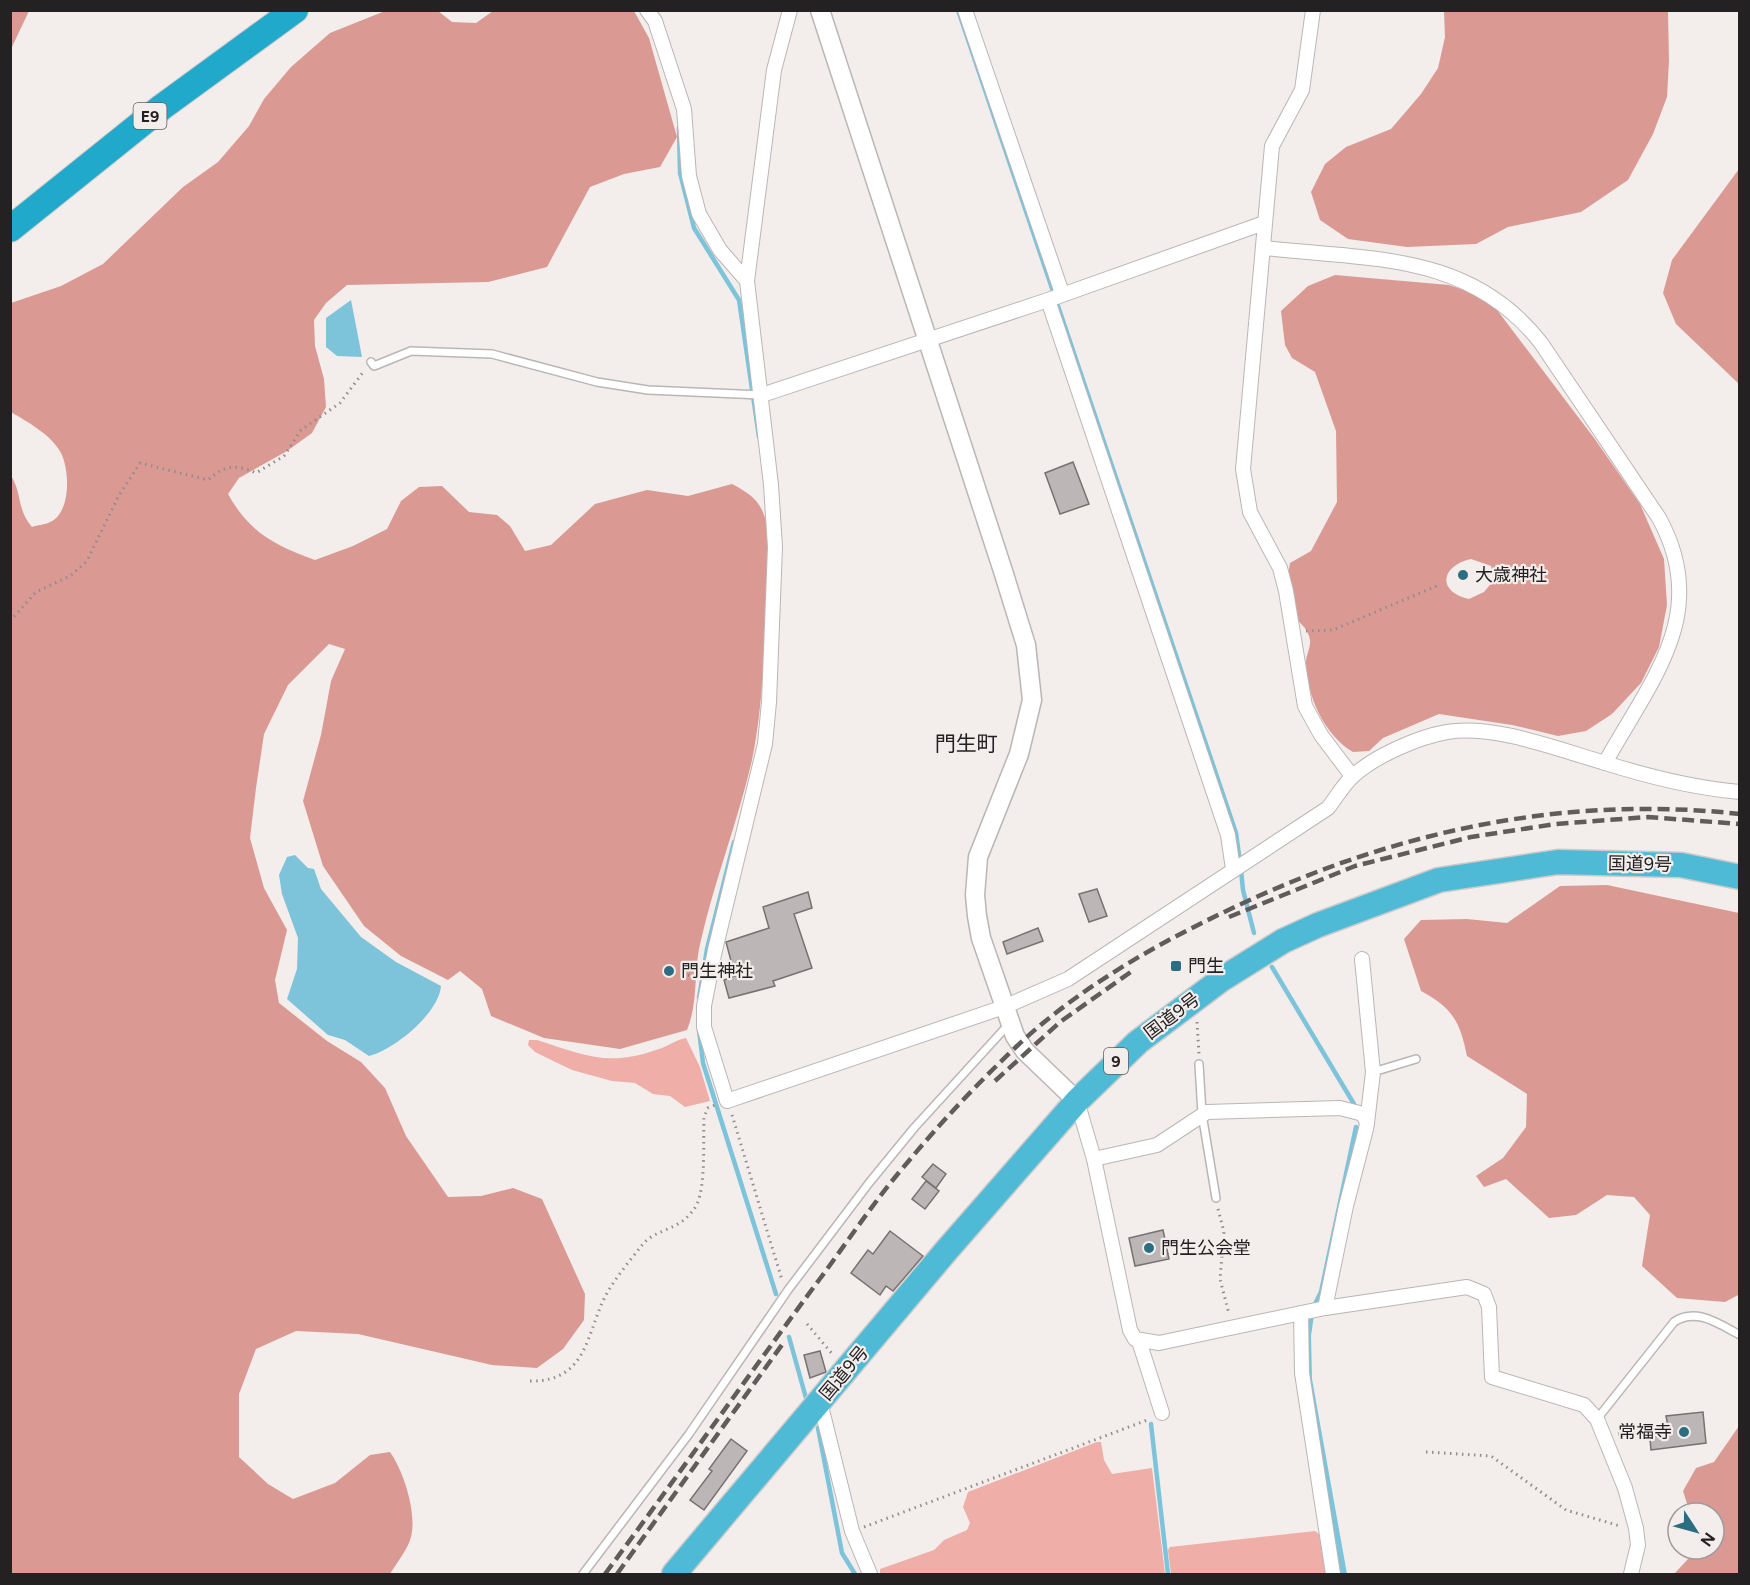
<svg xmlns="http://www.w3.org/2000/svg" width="1750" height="1585" font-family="Figtree,'Noto Sans JP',sans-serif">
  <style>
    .green { fill: #efaea7 }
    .forest { fill: #da9a93; fill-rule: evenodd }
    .water { fill: #7dc3da }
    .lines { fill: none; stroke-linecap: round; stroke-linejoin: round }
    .stream { stroke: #7dc3da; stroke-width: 4.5 }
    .building { fill: #bcb7b6; stroke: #777271; stroke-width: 1.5 }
    .service-casing { stroke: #bbb6b5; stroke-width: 10 }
    .minor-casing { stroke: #bbb6b5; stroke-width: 16 }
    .tertiary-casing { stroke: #bbb6b5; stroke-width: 21 }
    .trunk-casing { stroke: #cacaca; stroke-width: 27 }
    .motorway-casing { stroke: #cacaca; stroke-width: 28 }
    .path { stroke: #918d8c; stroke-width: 3; stroke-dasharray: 1.5 4.5; stroke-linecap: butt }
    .service { stroke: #fff; stroke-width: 7 }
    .minor { stroke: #fff; stroke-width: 14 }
    .tertiary { stroke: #fff; stroke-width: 18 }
    .trunk { stroke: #4ebad6; stroke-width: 24 }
    .motorway { stroke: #21a9cc; stroke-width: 26 }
    .rail { stroke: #605c5c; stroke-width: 4.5; stroke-dasharray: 12 6; stroke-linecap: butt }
    .poi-dot { fill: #2c6d81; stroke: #f3edec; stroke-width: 2 }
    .labels { text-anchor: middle; stroke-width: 4.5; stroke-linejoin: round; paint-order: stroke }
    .shield { fill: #f3edec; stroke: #615e5e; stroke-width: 1.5 }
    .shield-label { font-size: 16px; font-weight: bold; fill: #232121 }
    .poi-label { font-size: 18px; fill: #232121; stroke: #f3edec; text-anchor: start }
    .street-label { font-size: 18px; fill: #232121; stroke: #f3edec }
    .quarter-label { font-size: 21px; fill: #232121; stroke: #f3edec }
  </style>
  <rect width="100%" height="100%" fill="#f3edec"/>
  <g class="green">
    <path d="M686 1038 700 1067 710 1101 685 1107 670 1096 653 1094 635 1083 612 1081 572 1070 535 1052 528 1045 529 1040H537C583 1055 608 1067 656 1050 667 1047 675 1040 686 1038Z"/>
    <polygon points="1097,1442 1101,1442 1104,1460 1112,1474 1152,1468 1165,1574 880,1574 880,1569 934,1550 944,1540 967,1530 970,1523 963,1507 968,1492"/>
    <polygon points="1315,1531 1323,1537 1329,1574 1171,1574 1168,1550 1170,1547"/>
  </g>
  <g class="forest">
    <polygon points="11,10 29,11 11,49 10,11"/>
    <path d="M385 11H438L452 22 476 23 493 11H634L649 38 677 137 660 167 624 174 590 187 547 267 488 282 347 285 326 303 314 320 315 346 324 379 326 407 312 433 287 451 239 478 228 494C250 533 274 545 315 560L353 546 387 529 401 501 419 487 442 486 469 512 497 515 510 526 525 551 551 545 595 504 647 490 688 496 732 484C745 491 756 497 762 510 774 536 768 569 767 596 764 650 763 707 752 760 738 821 715 879 701 940 693 970 699 1001 687 1030L620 1049 544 1038 491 1016 482 989 460 971 448 980 401 956 364 926 323 866 303 801 321 735 331 681 345 649 329 644 288 685 264 734 256 788 250 838 264 888 287 930 275 980 279 1003 327 1041 361 1062 385 1088 406 1136 448 1197 481 1196 513 1188 542 1199 585 1294 584 1320 563 1349 537 1368 492 1365 358 1334 296 1331 256 1349 239 1394V1457L268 1484 293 1499 335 1483 370 1455 390 1452C404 1472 417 1513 411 1537 408 1549 396 1564 390 1574H11L10 474C23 494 16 508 32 527 37 525 45 525 50 522 71 513 70 471 61 453 51 434 27 422 11 412V303L61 286 103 264 183 187 218 162 249 126 264 99 291 67 330 33Z"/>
    <polygon points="1444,11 1668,11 1669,61 1667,97 1653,134 1628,180 1581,212 1508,227 1476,244 1407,247 1348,239 1320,220 1311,192 1325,164 1346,147 1391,129 1421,94 1438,68 1445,37"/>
    <polygon points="1739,169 1739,384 1676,324 1663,293 1672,260"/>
    <path d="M1335 275 1449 285 1488 298 1594 438 1640 504 1664 559 1667 605 1659 647 1641 683 1612 714 1586 731 1558 736 1512 725 1439 714 1383 738 1369 751 1353 752C1325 736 1306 695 1306 662 1306 655 1311 647 1310 640 1308 628 1301 625 1295 617 1286 603 1287 578 1290 563L1311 551 1337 502 1336 431 1315 372 1292 358 1285 345 1281 311 1308 286ZM1471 559 1491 566 1494 580 1484 592 1469 599C1437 592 1440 566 1471 559Z"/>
    <path d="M1607 885 1739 913 1740 1294 1725 1302 1677 1298 1642 1266 1650 1215 1634 1197 1607 1195 1576 1215 1549 1218 1506 1179 1484 1187 1476 1176 1503 1158 1526 1127 1527 1094 1467 1056C1460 1022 1453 1008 1421 991L1404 939 1421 920 1467 919 1507 923 1560 886Z"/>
    <polygon points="1739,1426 1739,1574 1674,1574 1689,1558 1689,1549 1714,1549 1714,1513 1690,1513 1683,1491 1696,1468 1714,1462"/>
  </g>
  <g class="water">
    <polygon points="351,300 362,357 337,356 326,347 326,318"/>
    <path d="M295 855 308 868 314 869 321 889 361 937 396 962 441 986C439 1013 394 1050 369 1056L345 1040 328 1035 287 999 297 969 298 938 282 894 279 875 287 857Z"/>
    <polygon points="1314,1315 1311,1336 1312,1379 1347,1574 1338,1574 1306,1381 1306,1316"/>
  </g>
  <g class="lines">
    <g class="stream">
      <polyline points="958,10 1236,833 1240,862"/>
      <polyline points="679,128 680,173 694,228 739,300 759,437"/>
      <polyline points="1241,870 1243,890 1254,933"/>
      <polyline points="1272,967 1354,1104"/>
      <polyline points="699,998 707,949 734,842"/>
      <polyline points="699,1030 703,1063 776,1294"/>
      <polyline points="1313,1308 1321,1292 1356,1127"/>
      <polyline points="789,1337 806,1398"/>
      <polyline points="1151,1424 1168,1574"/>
      <polyline points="818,1428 842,1553 855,1574"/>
    </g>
  </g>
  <g class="building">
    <polygon points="1073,462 1089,504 1060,514 1045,473"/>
    <polygon points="1097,889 1107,916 1089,922 1079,894"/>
    <polygon points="808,892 812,908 794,914 812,968 773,981 775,986 729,998 724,980 735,976 726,942 769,928 763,907"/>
    <polygon points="1038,928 1043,941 1007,954 1003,942"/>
    <polygon points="933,1164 946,1174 936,1188 922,1177"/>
    <polygon points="926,1181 939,1191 925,1209 912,1199"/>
    <polygon points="1163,1230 1169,1259 1135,1266 1129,1238"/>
    <polygon points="890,1231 923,1256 893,1291 886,1286 880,1295 851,1273 868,1250 873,1254"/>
    <polygon points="820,1351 826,1372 810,1378 804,1355"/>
    <polygon points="1703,1412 1706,1443 1651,1450 1649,1428 1668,1426 1666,1416"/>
    <polygon points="731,1439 747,1451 704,1510 690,1500 712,1471 709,1469"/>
  </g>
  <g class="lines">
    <g class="service-casing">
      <g id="service">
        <polyline points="371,362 374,366 411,351 492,354 597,382 648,390 761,395"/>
        <polyline points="1199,1064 1202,1114 1216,1198"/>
        <polyline points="1373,1072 1416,1059"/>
        <path d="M1597 1419 1674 1322C1696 1307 1719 1324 1740 1335"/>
        <polyline points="583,1574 689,1434 788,1290 869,1183 914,1128 1008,1025"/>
      </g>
    </g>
    <g class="minor-casing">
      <g id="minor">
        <polyline points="647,10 655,21 684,109 689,176 699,214 720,250 747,281"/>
        <path d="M790 10 774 70 747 281 771 485 775 547 769 702 765 744 715 950 704 1006V1027L727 1101 1004 1007 1068 979 1328 808C1336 798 1343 785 1353 776 1375 756 1418 737 1447 732 1493 724 1557 749 1602 762 1646 776 1693 788 1740 792"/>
        <polyline points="965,10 1062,293"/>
        <polyline points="1313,10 1302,90 1272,146 1243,469 1250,512 1280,568 1286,591 1305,706 1321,735 1352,776"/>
        <path d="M1265 248C1370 260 1470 252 1541 343L1659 518C1712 614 1650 681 1605 763"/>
        <polyline points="1048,300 1228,835 1233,869"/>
        <polyline points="762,395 1048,300 1264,223"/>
        <polyline points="1362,959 1373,1072 1367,1123"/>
        <polyline points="1077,1101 1094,1159 1130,1330 1135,1339 1159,1343 1325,1308 1467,1287 1484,1294 1489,1307 1492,1377 1584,1405 1597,1419 1625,1488 1636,1528 1638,1545 1631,1574"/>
        <polyline points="1094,1159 1157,1145 1207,1112 1340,1108 1363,1114 1367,1123 1366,1129 1346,1206 1325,1308"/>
        <polyline points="1301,1313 1302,1373 1333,1574"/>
        <polyline points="1139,1341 1162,1413"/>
        <polyline points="820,1402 852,1531 870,1574"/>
      </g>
    </g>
    <g class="tertiary-casing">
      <polyline id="tertiary" points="820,10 1003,571 1026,645 1032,700 1019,754 978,857 975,895 977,916 981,938 1015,1036 1025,1051 1077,1101"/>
    </g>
    <g class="trunk-casing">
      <polyline id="trunk" points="674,1574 946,1251 1077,1101 1138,1042 1222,979 1283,941 1318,925 1439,880 1558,862 1681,865 1740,877"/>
    </g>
    <g class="motorway-casing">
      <polyline id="motorway" points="10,229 162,107 295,10"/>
    </g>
    <g class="path">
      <path d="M10 621 36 592 70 576 87 561 118 497 140 463 208 480C225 465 235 464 256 473L284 456 301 430 340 403 364 371"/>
      <polyline points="1306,631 1333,630 1439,585"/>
      <polyline points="688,975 696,977"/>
      <polyline points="1197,1022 1199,1054"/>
      <polyline points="732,1115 782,1280"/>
      <polyline points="1218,1209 1224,1232 1220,1279 1229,1314"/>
      <polyline points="807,1324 834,1356"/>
      <path d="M530 1381C589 1382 586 1331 607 1293 617 1276 631 1259 643 1244 656 1228 683 1231 697 1204 706 1184 703 1140 704 1117L708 1108 715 1105"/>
      <polyline points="1618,1434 1661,1431"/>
      <polyline points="1426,1452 1491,1456 1566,1510 1620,1526"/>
      <polyline points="864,1527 1150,1419"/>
    </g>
    <use href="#service" class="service"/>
    <use href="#minor" class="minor"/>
    <use href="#tertiary" class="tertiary"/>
    <use href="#trunk" class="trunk"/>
    <use href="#motorway" class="motorway"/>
    <g class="rail">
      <polyline points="1229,917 1355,866 1471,837 1556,824 1648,817 1740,824"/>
      <polyline points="995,1081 1060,1022 1135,969"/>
      <path d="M605 1574C677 1477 747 1377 819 1280 848 1241 875 1200 907 1163 941 1122 978 1083 1017 1046 1069 997 1134 957 1198 925 1368 838 1548 793 1740 814"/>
      <polyline points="617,1574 784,1342"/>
    </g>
  </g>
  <g class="poi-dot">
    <circle cx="1463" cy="575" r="6"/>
    <rect x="1170" y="960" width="12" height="12" rx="3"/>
    <circle cx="669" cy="971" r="6"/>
    <circle cx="1149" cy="1248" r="6"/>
    <circle cx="1684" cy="1432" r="6"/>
  </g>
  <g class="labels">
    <g class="shield">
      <rect x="133.5" y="103" width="33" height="26" rx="4.5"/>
      <rect x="1104" y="1048" width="24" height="26" rx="4.5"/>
    </g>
    <g class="shield-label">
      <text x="150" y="122">E9</text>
      <text x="1116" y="1067">9</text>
    </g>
    <g class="poi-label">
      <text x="1475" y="581">大歳神社</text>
      <text x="1188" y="972">門生</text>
      <text x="681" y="977">門生神社</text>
      <text x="1161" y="1254">門生公会堂</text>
      <text x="1672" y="1438" text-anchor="end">常福寺</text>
    </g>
    <g class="street-label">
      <text transform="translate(1640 864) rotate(1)" y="6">国道9号</text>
      <text transform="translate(1172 1016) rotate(-37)" y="6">国道9号</text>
      <text transform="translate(844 1373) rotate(-50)" y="6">国道9号</text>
    </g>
    <g class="quarter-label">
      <text x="966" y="751">門生町</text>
    </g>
  </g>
  <rect width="1750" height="1585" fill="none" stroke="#232121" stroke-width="24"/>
  <g transform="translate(1696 1531) rotate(126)"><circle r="28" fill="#f3edec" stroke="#a09b9b" stroke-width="1.5"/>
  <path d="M0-4.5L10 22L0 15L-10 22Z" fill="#2c6d81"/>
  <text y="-9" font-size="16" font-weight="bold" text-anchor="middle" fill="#232121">N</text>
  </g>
</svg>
